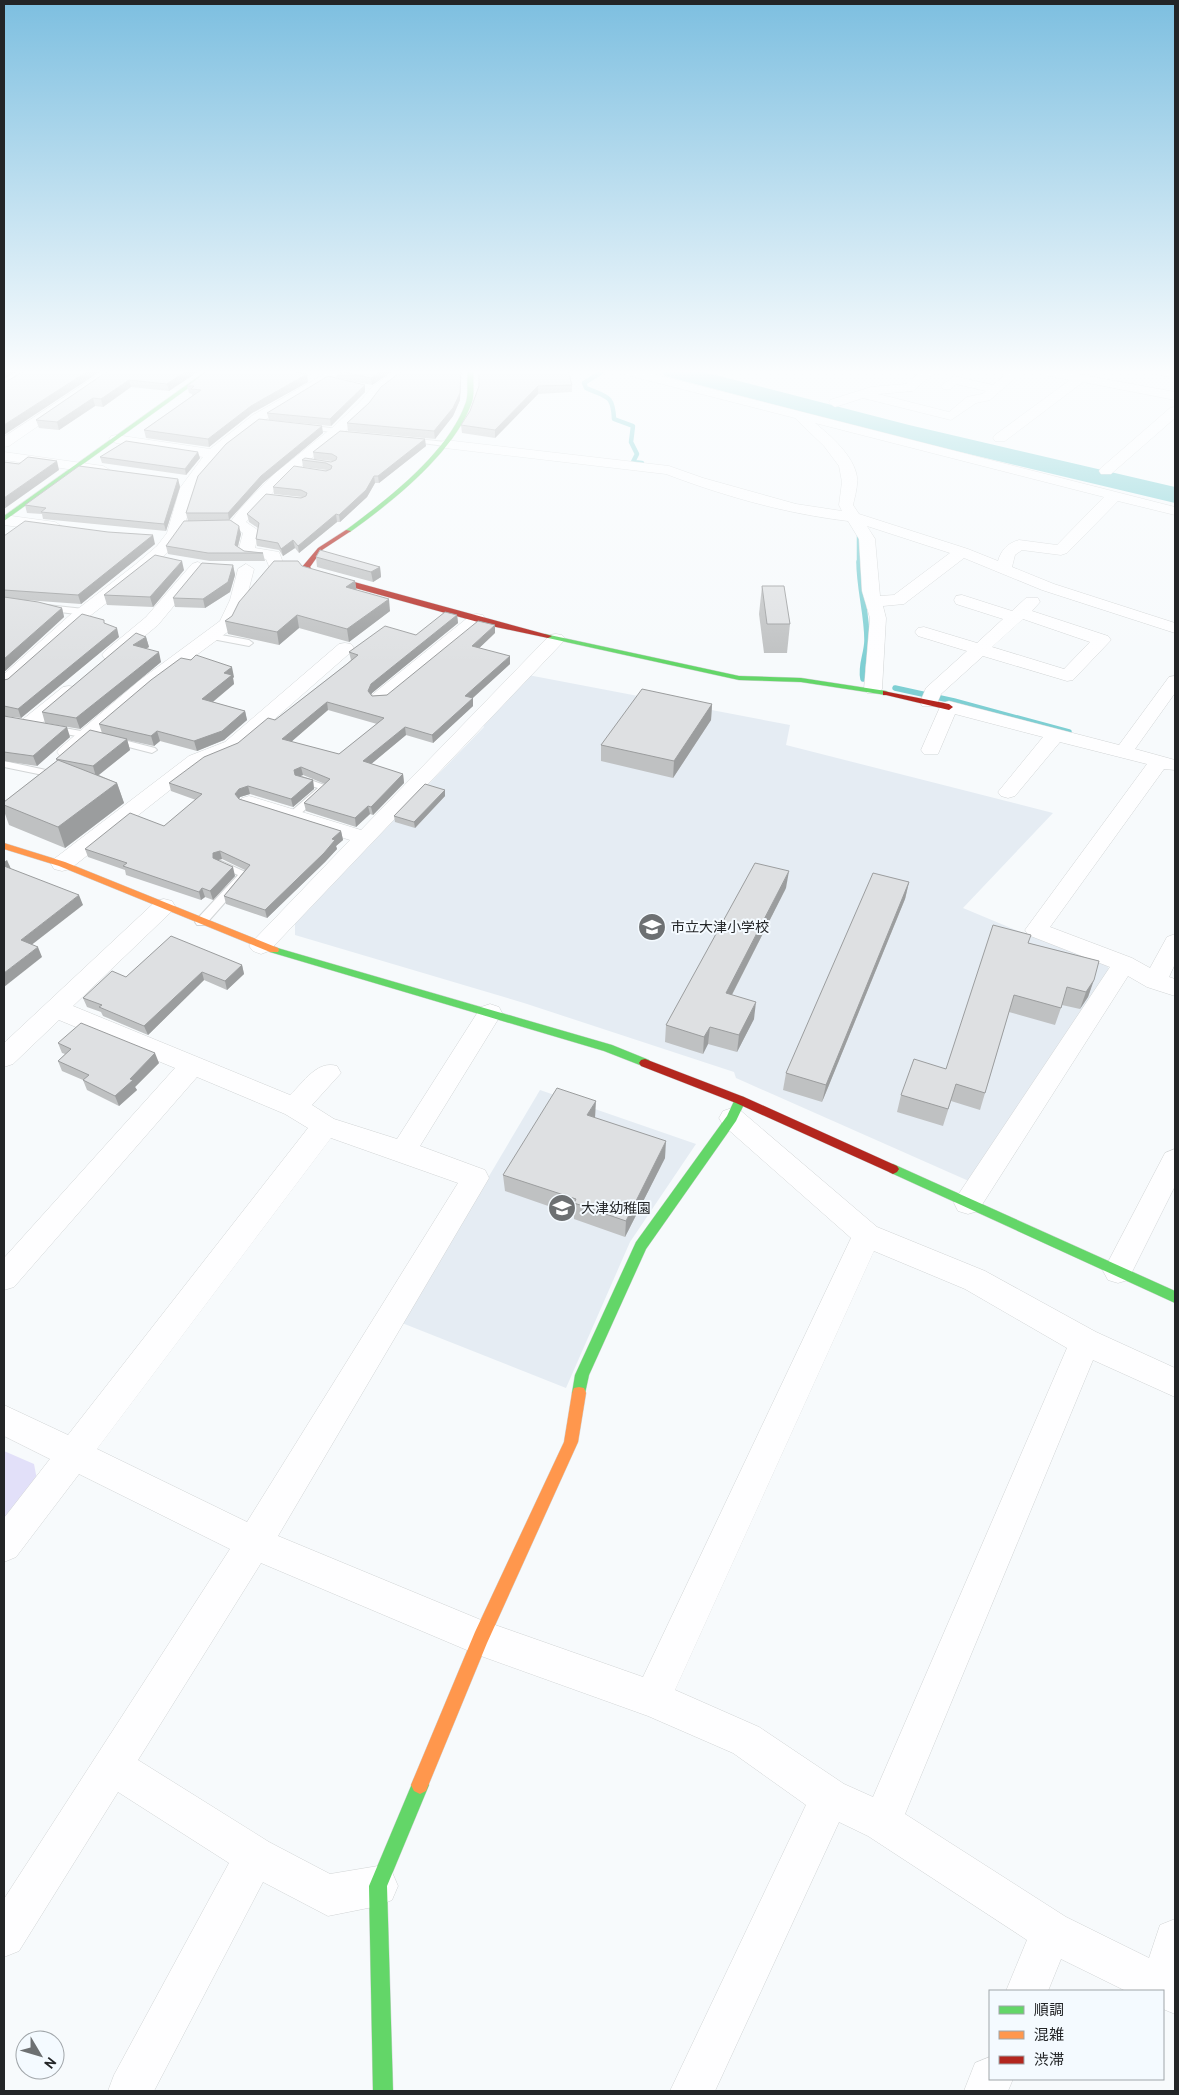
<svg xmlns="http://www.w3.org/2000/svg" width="1179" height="2095" font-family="Overpass,'Noto Sans JP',sans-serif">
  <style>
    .built { fill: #e5ecf3 }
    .green { fill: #e2e0f9 }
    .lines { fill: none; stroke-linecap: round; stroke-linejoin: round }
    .stream-far1 { stroke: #7ecfd3; stroke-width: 4.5 }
    .stream { stroke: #7ecfd3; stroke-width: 5.5 }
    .river { fill: #7ecfd3; fill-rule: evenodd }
    .lane-casing { stroke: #d2d5d6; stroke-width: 2 }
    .street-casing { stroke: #d2d5d6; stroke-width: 1 }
    .fast-casing { stroke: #d2d5d6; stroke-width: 1 }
    .slow-casing { stroke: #d2d5d6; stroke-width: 1 }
    .jam-casing { stroke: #d2d5d6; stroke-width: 1 }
    .lane { fill: #fefeff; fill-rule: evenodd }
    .street { fill: #fefeff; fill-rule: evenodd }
    .fast { fill: #63d668; fill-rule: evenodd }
    .slow { fill: #ff974d; fill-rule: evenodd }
    .jam { fill: #b3261e; fill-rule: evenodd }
    .wall { fill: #bfc1c2; fill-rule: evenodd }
    .shaded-wall { fill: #9b9d9e }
    .building { fill: #dee0e2; stroke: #9b9d9e; fill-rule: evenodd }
    .labels { text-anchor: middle; stroke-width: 4; stroke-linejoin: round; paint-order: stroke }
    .poi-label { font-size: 14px; fill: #232527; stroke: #f4faff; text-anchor: start }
  </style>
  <rect width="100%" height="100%" fill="#f7fafc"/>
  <g class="built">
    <polygon points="528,675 790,725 786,745 1053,813 963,908 1023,933 1103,960 1112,973 971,1182 736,1078 734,1072 524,1003 295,935 295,922 484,727 482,724"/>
    <polygon points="540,1090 696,1144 630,1242 566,1388 402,1323"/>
  </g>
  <polygon class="green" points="4,1451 34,1464 38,1485 4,1529"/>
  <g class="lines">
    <g class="stream-far1">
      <path d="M603 371 584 383 586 388C606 397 613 394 614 419L633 426 631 442 637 454 633 462 642 463"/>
      <polyline points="856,530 859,534 859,563"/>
    </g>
    <g class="stream">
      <path d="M859 562C859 588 867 614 867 640 867 654 860 665 863 679"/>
      <polyline points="895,688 954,701 1069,732"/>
    </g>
    <polygon class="river" points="661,371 700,371 909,425 1175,487 1175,503 897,437 665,376"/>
    <g class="lane-casing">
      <g id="lane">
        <polygon points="307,425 337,429 340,431 337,433 305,428 305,426"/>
        <polygon points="409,438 445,442 448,444 445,446 407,441 407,439"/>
        <polygon points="47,605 84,609 88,612 84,615 44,610 43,608"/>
        <polygon points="210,633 249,640 253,643 249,646 207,638 206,636"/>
        <polygon points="53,726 92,733 97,736 92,739 50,731 48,729"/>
        <polygon points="112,737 155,748 157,750 152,753 109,742 109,738"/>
        <polygon points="4,761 46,770 48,772 43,775 4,767"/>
        <polygon points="302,777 330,787 296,818 288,818 288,814 318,788 298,782 297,780"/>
        <polygon points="221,861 250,874 205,925 197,925 195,922 197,919 238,875 217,866 216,864 217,862"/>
      </g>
    </g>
    <g class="street-casing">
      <g id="street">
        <polygon points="104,371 118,371 9,446 4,447 4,437"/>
        <polygon points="330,371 345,371 263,421 226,450 198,482 182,533 168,552 148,571 82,622 10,687 4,688 4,674 70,615 136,564 157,546 167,533 180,488 203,457 116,443 109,439 111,436 116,435 210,449 253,415"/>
        <polygon points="395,371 409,371 380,393 369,409 342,434 284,480 246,522 259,531 255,548 279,552 285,568 283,571 271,571 266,559 240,555 238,552 243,533 229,524 240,509 274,474 332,428 359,403 372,387"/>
        <path d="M621 371H641L1175 507V515L1118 501 1067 553 1061 555 1022 550 1015 555 1012 567 1054 584 1175 623V633L1042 590 964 558 904 604 883 606 886 618 882 689 879 693H867L864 689 870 618 862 591 859 539 848 521C787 514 724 496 666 474L445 448 438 444 445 440 669 466 703 478 796 504 842 511 839 505 842 482 839 466 824 446 795 418 623 374ZM815 423 1104 497 1057 545 1019 540C1008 543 1001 550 998 561L968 549 859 514 853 505C855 496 858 486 857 477 854 456 831 436 815 423ZM867 526 950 553 894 595 880 596 875 539Z"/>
        <polygon points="921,371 941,371 929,377 913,391 878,394 949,412 967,397 982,394 986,391 956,384 951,389 943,389 941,386 954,376 993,385 1010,371 1023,371 990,400 976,403 951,420 863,398 835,407 829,403 830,400 871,387 906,384"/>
        <polygon points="1037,371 1061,371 1175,392 1175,400 1083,382 1005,441 995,441 993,438 995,435 1070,380 1039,374"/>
        <polygon points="1153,371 1175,371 1175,378 1155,374"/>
        <polygon points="1175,407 1175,418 1111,474 1101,474 1099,471 1101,468 1170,408"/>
        <polygon points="4,452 103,466 110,470 103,474 4,460"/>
        <polygon points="4,515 55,522 63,527 55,532 4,525"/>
        <polygon points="198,562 206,567 158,625 117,659 105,659 102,655 105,651 146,617 192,564"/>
        <polygon points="246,564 254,569 246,600 233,628 152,688 74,756 60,756 57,752 60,748 140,680 220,621 230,600 238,569"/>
        <path d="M962 595 1012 611 1026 598H1038L1040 602 1032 611 1108 636 1111 640 1073 680 1067 681 983 656 941 694 936 706H922L920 702 926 688 967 651 918 636 915 632 918 628 924 627 977 643 1003 619 956 604 954 600 956 596ZM1023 619 1090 642 1064 669 992 647Z"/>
        <polygon points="477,614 483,615 485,619 483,623 387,702 373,702 371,698 373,694 471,615"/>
        <polygon points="556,634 562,635 565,639 562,643 269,951 261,954 253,951 249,946 253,941 350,840 242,806 239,802 242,798 249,796 256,798 361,830 550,635"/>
        <polygon points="345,643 351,644 354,648 351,652 239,750 203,764 70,869 62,871 54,869 51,864 54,859 189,756 225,742 339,644"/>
        <polygon points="1175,676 1175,693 1135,749 1175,760 1175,770 1164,769 1050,927 1132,958 1150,968 1167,937 1175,934 1175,964 1169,977 1175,979 1175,996 1147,987 1128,976 978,1211 968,1214 958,1211 954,1203 958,1195 1110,967 1028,935 1025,930 1147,764 1060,742 1015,796 1008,798 1001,796 998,792 1043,737 955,714 938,754 924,754 921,750 940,707 942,703 949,701 1119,745 1169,677"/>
        <polygon points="69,686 75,687 78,691 75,695 36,728 22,728 20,724 22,720 63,687"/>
        <path d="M164 899 172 901 175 906 172 911 73 1006 290 1095C304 1082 317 1060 337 1066L341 1073 312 1105 334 1119 397 1139 481 1007 490 1004 499 1007 502 1013 420 1146 485 1170 489 1178 278 1536 481 1620 643 1677 851 1238 723 1125 719 1118 723 1111 732 1108 741 1111 877 1227 985 1271 1096 1332 1175 1368V1397L1093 1360 905 1814 1066 1917 1149 1958 1160 1925 1175 1919V2014L1163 2009V1991H1126L1061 1959 1048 1991H1006L1027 1940 868 1836 839 1822 715 2091H670L806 1805 733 1753 648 1716 481 1656 261 1563 138 1760 269 1842 330 1874 378 1866 392 1872 398 1886 392 1900 378 1906 328 1916 263 1882 154 2091H108L114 2075 229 1863 118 1792 19 1951 4 1957V1899L230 1549 79 1474 16 1557 4 1562V1518L50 1459 4 1436V1405L68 1435 308 1128 285 1114 197 1077 14 1287 4 1290V1258L175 1068 59 1020 13 1064 4 1067V1043L156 901ZM331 1138 458 1183 247 1522 97 1449ZM874 1251 965 1289 1067 1348 873 1797 844 1784 759 1727 675 1690Z"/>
        <polygon points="1175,1149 1175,1186 1128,1280 1118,1283 1108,1280 1103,1271 1108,1262 1165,1153"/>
        <polygon points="990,2057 990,2079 1013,2079 1008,2091 964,2091 975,2063"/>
      </g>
    </g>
    <g class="fast-casing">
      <g id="fast">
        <polygon points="206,371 212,371 4,521 4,516"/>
        <path d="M468 371H474C472 381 475 392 472 402 455 452 392 502 350 532H346V530C388 499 449 452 466 402 469 392 466 381 468 371Z"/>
        <polygon points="545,634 739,676 801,678 886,691 890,693 886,695 801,682 739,680 548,638 544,636"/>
        <polygon points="274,947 612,1045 649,1060 651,1063 645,1067 604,1051 270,952 269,950 270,948"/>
        <polygon points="740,1096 744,1097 746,1100 736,1121 646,1249 589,1375 584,1398 579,1399 574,1398 572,1393 575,1375 636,1242 727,1116 736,1097"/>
        <polygon points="893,1164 1175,1291 1175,1303 889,1172 887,1169 889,1166"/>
        <polygon points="420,1776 426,1779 429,1785 387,1886 393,2091 373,2091 369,1886 414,1779"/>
      </g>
    </g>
    <g class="slow-casing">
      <g id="slow">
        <polygon points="4,843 65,862 278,948 279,950 278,952 270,952 59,866 4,849"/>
        <polygon points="579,1387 584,1388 586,1393 578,1442 487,1643 426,1791 420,1794 414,1791 411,1785 475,1632 564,1442 572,1393 574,1388"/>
      </g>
    </g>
    <g class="jam-casing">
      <g id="jam">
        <polygon points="346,530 351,531 322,550 310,567 314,571 552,636 548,638 496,627 308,575 302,567 318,548"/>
        <polygon points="883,691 949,704 953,707 949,710 886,695 883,695"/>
        <polygon points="645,1059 744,1097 897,1166 899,1169 897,1172 893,1174 889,1172 736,1103 641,1066 639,1063 641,1060"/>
      </g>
    </g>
    <use href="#lane" class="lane"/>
    <use href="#street" class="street"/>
    <use href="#fast" class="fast"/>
    <use href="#slow" class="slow"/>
    <use href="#jam" class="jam"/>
  </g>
  <g class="wall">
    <polygon points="108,371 199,371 169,391 131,387 103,407 95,406 59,430 39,428 36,420"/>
    <polygon points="310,371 327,371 323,373"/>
    <polygon points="337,371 393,371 372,385 337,378"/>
    <polygon points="307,374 308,382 252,413 209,447 146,438 144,430 192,396 192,394 189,393 187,386"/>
    <polygon points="461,375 460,400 453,416 435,439 348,431 347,423 369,403"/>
    <polygon points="365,385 365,392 331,426 269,420 267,413"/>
    <polygon points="572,385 572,392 538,394 495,438 462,433 461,425 470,411 479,386"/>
    <polygon points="323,433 263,483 229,520 188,521 186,513"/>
    <polygon points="426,446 379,483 375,483 367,497 340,522 337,522 299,553 295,548 283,556 279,550 257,546 256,539 258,528 249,522 247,514 302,497 274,494 273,487 327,470 303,467 302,460 331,462 332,461 314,459 313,452"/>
    <polygon points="100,457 200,458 186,475 102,463"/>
    <polygon points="178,479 180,487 166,531 43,519 42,514 27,513 25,505"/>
    <polygon points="241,534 238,547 244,551 263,553 265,561 210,561 168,554 166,546"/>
    <polygon points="4,536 155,544 81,604 25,600 62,608 64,617 4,672"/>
    <polygon points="316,557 380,567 381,577 373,582 317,567"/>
    <polygon points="233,565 235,575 230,592 205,608 175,607 173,598"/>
    <polygon points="302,566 355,581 356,590 390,611 349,642 299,628 279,645 228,634 225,621"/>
    <polygon points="184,570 153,607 107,605 104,595"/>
    <polygon points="762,586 790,624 787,653 764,653 759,614"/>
    <path d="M457 615 458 623 372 693 371 695 372 696 387 695 495 633 479 648 510 664 473 698V706L433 743 406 735 371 764 403 774 404 783 373 815 370 814 356 827 306 811 304 803 325 784 303 775 300 776 313 780 314 789 293 807 250 794 240 797 239 799 341 831 343 840 336 846 337 849 325 862 267 918 226 904 224 896 245 870 222 859 218 860 235 876 213 900 205 897 201 900 126 875 125 870 88 857 85 849 164 826 196 800 171 791 169 783 238 743 275 720 347 664 351 660 349 652 416 635ZM328 710 377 724 339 754 291 742Z"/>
    <polygon points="105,624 119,637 21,718 4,716 4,680 8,679"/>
    <polygon points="146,637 149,647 146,648 161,662 80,729 45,723 42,712"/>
    <polygon points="234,677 233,678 234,684 213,702 245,711 247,720 224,740 197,751 160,741 154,746 127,740 130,750 99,775 117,783 124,803 65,848 9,825 4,811 4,802 57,761 56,759 102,733 99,724"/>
    <polygon points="712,704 711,720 673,778 601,761 601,745"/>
    <polygon points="4,716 70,737 37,766 4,761"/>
    <polygon points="445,790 445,796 415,828 395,822 394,816"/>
    <polygon points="909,882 905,899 822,1102 783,1090 786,1073"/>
    <polygon points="786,888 732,995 754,1019 737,1052 708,1044 703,1054 665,1042 666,1025"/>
    <polygon points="1028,943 1099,961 1088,997 1080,1009 1062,1005 1055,1025 1009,1012 980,1110 951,1101 943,1126 897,1112 901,1095 946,1069"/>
    <polygon points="242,965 244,974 227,990 204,980 148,1035 103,1016 101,1012 87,1007 83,998 126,977"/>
    <polygon points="58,1043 159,1063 135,1087 137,1090 119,1106 87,1090 83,1080 62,1071 58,1061 65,1054 62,1053"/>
    <polygon points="595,1118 665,1158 625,1237 574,1219 574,1215 505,1191 503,1175"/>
  </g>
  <g class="shaded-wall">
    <polygon points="4,371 18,371 4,379"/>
    <polygon points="88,371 101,371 4,435 4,425"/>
    <polygon points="186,371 199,371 169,391 167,384"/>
    <polygon points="381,371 393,371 372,385 371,378"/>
    <polygon points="461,371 463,371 461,375 460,400 453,416 435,439 434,431"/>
    <polygon points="307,374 308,382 252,413 209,447 208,439 251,406"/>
    <polygon points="129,380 131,387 103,407 101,399"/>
    <polygon points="365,385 365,392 331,426 330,419"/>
    <polygon points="538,386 538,394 495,438 495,430"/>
    <polygon points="93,398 95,406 59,430 57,422"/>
    <polygon points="322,426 323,433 263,483 229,520 228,513 261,476"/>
    <polygon points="425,439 426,446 379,483 378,476"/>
    <polygon points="198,452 200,458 186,475 185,469"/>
    <polygon points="57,461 59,470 4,509 4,498"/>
    <polygon points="374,476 375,483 367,497 340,522 339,515"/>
    <polygon points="178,479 180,487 166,531 164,524"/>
    <polygon points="336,514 337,522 299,553 298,546"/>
    <polygon points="239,526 241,534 236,553 235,545"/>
    <polygon points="153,535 155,544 81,604 78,595"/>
    <polygon points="293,540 295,548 283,556 281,549"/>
    <polygon points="182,561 184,570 153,607 150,597"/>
    <polygon points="233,565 235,575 230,592 205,608 203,599"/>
    <polygon points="380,567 381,577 373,582 371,572"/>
    <polygon points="355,581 357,593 346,587"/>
    <polygon points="389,599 390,611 349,642 347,629"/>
    <polygon points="62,608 64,617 4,672 4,659"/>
    <polygon points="297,615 299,628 279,645 277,632"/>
    <polygon points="457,615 458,623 372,693 369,699 368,691 371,684"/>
    <polygon points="495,625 495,633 473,654 472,646"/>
    <polygon points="117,628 119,637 21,718 18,709"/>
    <polygon points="146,637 149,647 136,655 133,645"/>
    <polygon points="159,652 161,662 80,729 76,718"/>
    <polygon points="510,656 510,664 466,704 465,696"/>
    <polygon points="232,667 234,677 233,678 234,684 204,709 202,699 224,673"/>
    <polygon points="473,698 473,706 433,743 432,735"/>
    <polygon points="327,702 328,710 284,748 282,739"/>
    <polygon points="712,704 711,720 673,778 674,761"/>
    <polygon points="245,711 247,720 224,740 197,751 194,741"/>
    <polygon points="67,727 70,737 37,766 33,756"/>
    <polygon points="405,727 406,735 364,770 363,761"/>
    <polygon points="157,731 160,741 154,746 151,736"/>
    <polygon points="127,739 130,750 96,777 93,766"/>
    <polygon points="301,767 303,775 296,778 296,783 294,770"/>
    <polygon points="403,774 404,783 373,815 371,807"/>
    <polygon points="313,780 314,789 293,807 291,799"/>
    <polygon points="117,783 124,803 65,848 58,827"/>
    <polygon points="248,786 250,794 240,797 237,802 235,794 239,789"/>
    <polygon points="445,790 445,796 415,828 414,822"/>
    <polygon points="368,806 370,814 356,827 355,818"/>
    <polygon points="341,831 343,840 336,846 337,849 325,862 267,918 265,910 332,839"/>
    <polygon points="220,851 222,859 215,861 213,858 213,853"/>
    <polygon points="7,860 11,869 4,873 4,862"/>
    <polygon points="233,867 235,876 213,900 210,891"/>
    <polygon points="789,871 786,888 724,1010 726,993"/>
    <polygon points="909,882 905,899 822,1102 826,1085"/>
    <polygon points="202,888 205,897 201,900 199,892"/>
    <polygon points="79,895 83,905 25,950 21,940"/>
    <polygon points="38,947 42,957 4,987 4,973"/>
    <polygon points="242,965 244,974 227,990 225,981"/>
    <polygon points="202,972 204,980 148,1035 144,1026"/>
    <polygon points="1094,980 1088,997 1080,1009 1086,992"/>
    <polygon points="756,1002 754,1019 737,1052 739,1035"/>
    <polygon points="710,1027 708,1044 703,1054 704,1037"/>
    <polygon points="155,1053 159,1063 135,1087 137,1090 119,1106 115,1096 130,1079"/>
    <polygon points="596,1101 595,1118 587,1115"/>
    <polygon points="666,1141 665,1158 625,1237 626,1221"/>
  </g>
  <g class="building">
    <polygon points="24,371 88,371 4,425 4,383"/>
    <polygon points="108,371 186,371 167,384 129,380 101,399 93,398 57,422 36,420"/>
    <polygon points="207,371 290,371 307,374 251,406 208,439 144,430 201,390 191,389 194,386 187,386"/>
    <polygon points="339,371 381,371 371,378"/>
    <polygon points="402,371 461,371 460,393 453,408 434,431 347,423 369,403 381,387"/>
    <polygon points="479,371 568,371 572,385 538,386 495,430 461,425 470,411 479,386"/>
    <polygon points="328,376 365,385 330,419 267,413"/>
    <polygon points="259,419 322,426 261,476 228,513 186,513 198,476 226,444"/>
    <polygon points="340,431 425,439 378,476 374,476 366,490 339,515 336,514 298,546 293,540 281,549 278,543 256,539 259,523 247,514 266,494 301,498 306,496 307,493 301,490 273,487 294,466 326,471 331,469 332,466 326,463 302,460 305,458 331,462 336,460 337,457 332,454 313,452"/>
    <polygon points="126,441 198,452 185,469 100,457"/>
    <polygon points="28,457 57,461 4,498 4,462 19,464"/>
    <polygon points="79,466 178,479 164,524 41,512 46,508 25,505"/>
    <polygon points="230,520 239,526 235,545 244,551 263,553 208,553 166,546 184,521"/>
    <polygon points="25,521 108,532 153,535 78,595 4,590 4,536"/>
    <polygon points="320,550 380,567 371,572 316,557"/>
    <polygon points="155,555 182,561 150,597 104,595"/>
    <polygon points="274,561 298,561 302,566 355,581 346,587 389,599 347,629 297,615 277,632 225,621 232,616 239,602"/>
    <polygon points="202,563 233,565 228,582 203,599 173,598"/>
    <polygon points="762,586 784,586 790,624 767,624"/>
    <polygon points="4,597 38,602 62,608 4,659"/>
    <path d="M445 612 457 615 371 684 368 691 372 696 387 695 478 621 495 625 472 646 510 656 465 696 473 698 432 735 405 727 363 761 403 774 371 807 368 806 355 818 304 803 330 779 301 767 294 770 295 775 313 780 291 799 248 786 239 789 235 794 239 799 341 831 332 839 335 840 324 853 265 910 224 896 250 865 220 851 213 853V858L233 867 210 891 202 888 199 892 123 866 127 863 85 849 130 813 164 826 202 794 169 783 204 757 238 743 268 718 275 720 347 664 358 655 349 652 385 626 416 635ZM327 702 384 718 339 754 282 739Z"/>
    <polygon points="82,614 104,620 104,623 117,628 18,709 4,706 4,680 8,679"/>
    <polygon points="136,633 146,637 133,645 159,652 76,718 42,712"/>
    <polygon points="196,655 232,667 224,673 232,675 202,699 245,711 222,731 194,741 157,731 151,736 99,724 151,680 181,658 191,660"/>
    <polygon points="642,689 712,704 674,761 601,745"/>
    <polygon points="4,716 67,727 33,756 4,752"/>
    <polygon points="90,730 127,739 93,766 56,759"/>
    <polygon points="58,760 117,783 58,827 4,805 4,802"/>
    <polygon points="425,784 445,790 414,822 394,816"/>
    <polygon points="755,863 789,871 726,993 756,1002 739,1035 710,1027 704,1037 666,1025"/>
    <polygon points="4,866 79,895 21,940 38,947 4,973"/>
    <polygon points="873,873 909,882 826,1085 786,1073"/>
    <polygon points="993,925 1031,935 1028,943 1099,961 1094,980 1086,992 1067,987 1061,1008 1014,995 985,1093 956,1084 948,1109 901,1095 914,1059 946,1069"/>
    <polygon points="171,936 242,965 225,981 202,972 144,1026 99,1007 102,1005 83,998 112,971 126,977"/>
    <polygon points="81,1023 155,1053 130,1079 133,1080 115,1096 83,1080 89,1075 58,1061 71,1049 58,1043"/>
    <polygon points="557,1088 596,1101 587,1115 666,1141 626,1221 574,1203 576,1199 503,1175"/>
  </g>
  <linearGradient id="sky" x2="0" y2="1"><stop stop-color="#7dbfe0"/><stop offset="0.56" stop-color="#fbfdfe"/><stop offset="1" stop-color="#fbfdfe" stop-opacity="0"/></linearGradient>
  <rect width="1179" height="664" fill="url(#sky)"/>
  <defs>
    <g id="school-disc" transform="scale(1.4375)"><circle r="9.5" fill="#6d7072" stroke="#f4faff"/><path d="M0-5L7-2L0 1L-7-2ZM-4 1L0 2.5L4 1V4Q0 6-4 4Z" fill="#fff"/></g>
  </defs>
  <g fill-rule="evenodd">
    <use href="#school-disc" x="652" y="927"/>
    <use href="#school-disc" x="562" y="1208"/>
  </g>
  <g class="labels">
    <g class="poi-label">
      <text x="671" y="932">市立大津小学校</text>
      <text x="581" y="1213">大津幼稚園</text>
    </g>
  </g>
  <rect width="1179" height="2095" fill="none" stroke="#232527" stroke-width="10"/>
  <rect x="989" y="1990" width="175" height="90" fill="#f4faff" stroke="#a0a5a9"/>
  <rect x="999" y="2006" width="25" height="8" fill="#63d668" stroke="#a0a5a9"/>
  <text x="1034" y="2015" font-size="15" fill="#232527">順調</text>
  <rect x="999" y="2031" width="25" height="8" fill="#ff974d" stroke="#a0a5a9"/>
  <text x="1034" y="2040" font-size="15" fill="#232527">混雑</text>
  <rect x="999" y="2056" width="25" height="8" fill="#b3261e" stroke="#a0a5a9"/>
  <text x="1034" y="2065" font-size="15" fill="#232527">渋滞</text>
  <g transform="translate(40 2055) rotate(128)"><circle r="24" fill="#f4faff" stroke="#a0a5a9"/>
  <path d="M0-4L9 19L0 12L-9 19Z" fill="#6d7072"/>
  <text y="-8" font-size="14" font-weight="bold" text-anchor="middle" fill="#232527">N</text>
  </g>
</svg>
